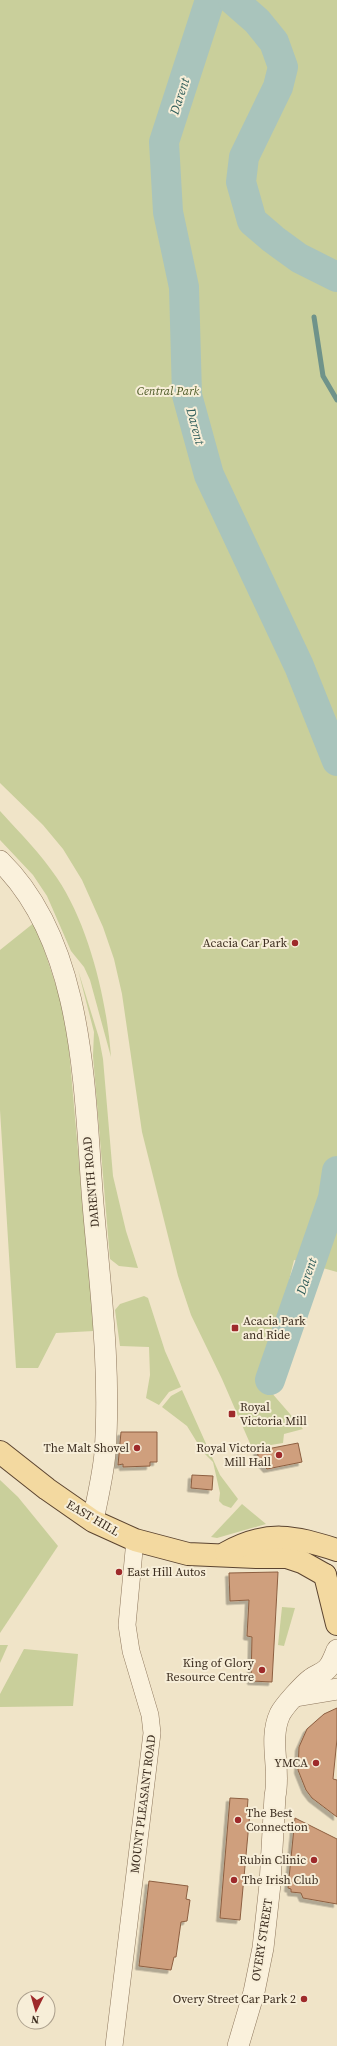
<svg xmlns="http://www.w3.org/2000/svg" width="337" height="2046" font-family="'Source Serif 4',serif">
  <style>
    .green { fill: #c9cf9b }
    .lines { fill: none; stroke-linecap: round; stroke-linejoin: round }
    .stream { stroke: #6f938a; stroke-width: 5 }
    .river { stroke: #a9c4bc; stroke-width: 30 }
    .building { fill: #cf9f7d; stroke: #8d5f41; filter: url(#shadow) }
    .minor-casing { stroke: #8d765c; stroke-width: 18 }
    .tertiary-casing { stroke: #8d765c; stroke-width: 22 }
    .primary-casing { stroke: #5b4430; stroke-width: 24 }
    .minor { stroke: #faf1dc; stroke-width: 17 }
    .tertiary { stroke: #faf1dc; stroke-width: 21 }
    .primary { stroke: #f3d9a0; stroke-width: 22 }
    .poi-dot { fill: #9e2a2b; stroke: #f7eed8; stroke-width: 1.5 }
    .labels { text-anchor: middle; stroke-width: 4; stroke-linejoin: round; paint-order: stroke }
    .park-label { font-size: 12px; font-style: italic; fill: #4d5a26; stroke: #f7eed8 }
    .poi-label { font-size: 12px; fill: #3d2e20; stroke: #f7eed8; text-anchor: end }
    .street-label { font-size: 12px; fill: #3d2e20; stroke: #f7eed8 }
    .water-label { font-size: 13px; font-style: italic; fill: #2f5d5a; stroke: #f7eed8 }
  </style>
  <defs>
    <filter id="shadow"><feDropShadow dx="-3.5" dy="3.5" stdDeviation="0" flood-color="#0004"/></filter>
  </defs>
  <rect width="100%" height="100%" fill="#f0e4c8"/>
  <g class="green">
    <polygon points="0,0 337,0 337,1272 294,1260 264,1384 303,1429 284,1434 283,1443 252,1448 222,1379 191,1315 178,1276 142,1132 122,994 114,959 103,927 82,880 63,849 43,825 0,783"/>
    <path d="M0 811C20 833 41 854 57 878 89 925 107 1001 111 1057L90 980 84 967 71 951 47 896 33 875 0 840Z"/>
    <polygon points="35,922 66,1016 94,1331 56,1333 38,1368 16,1368 0,1110 0,950"/>
    <polygon points="78,970 99,1038 103,1059 113,1176 126,1231 138,1268 119,1266 110,1259 93,1056 94,1032"/>
    <polygon points="144,1296 148,1298 165,1351 181,1387 169,1392 159,1405 146,1398 150,1375 149,1347 120,1346 115,1310 120,1304"/>
    <polygon points="182,1390 220,1475 238,1499 231,1508 223,1505 219,1501 220,1493 213,1462 203,1452 187,1426 162,1407 171,1396"/>
    <polygon points="0,1480 18,1497 58,1546 0,1633"/>
    <polygon points="242,1504 266,1524 217,1538 211,1537"/>
    <polygon points="282,1607 295,1608 284,1646 278,1645"/>
    <polygon points="0,1645 8,1645 0,1663"/>
    <polygon points="24,1649 78,1654 73,1706 0,1707 0,1694"/>
  </g>
  <g class="lines">
    <polyline class="stream" points="314,317 323,376 337,400"/>
    <g class="river">
      <polyline points="210,0 164,142 168,212 184,287 187,395 209,475 299,666 337,761"/>
      <polyline points="233,0 257,21 274,42 283,67 278,87 244,157 241,182 252,221 273,239 299,258 337,277"/>
      <polyline points="270,1380 333,1198 337,1171"/>
    </g>
  </g>
  <g class="building">
    <polygon points="121,1432 157,1432 157,1462 150,1462 150,1466 123,1467 123,1464 118,1465"/>
    <polygon points="298,1443 302,1462 267,1469 259,1460 257,1451"/>
    <polygon points="192,1475 213,1476 212,1490 191,1488"/>
    <polygon points="278,1572 272,1682 251,1681 252,1637 247,1636 249,1600 230,1601 229,1573"/>
    <polygon points="337,1708 337,1739 333,1779 337,1780 337,1817 312,1798 306,1790 298,1770 299,1747 307,1729 324,1714"/>
    <polygon points="230,1798 248,1799 247,1812 250,1812 240,1920 220,1918"/>
    <polygon points="295,1818 337,1839 337,1904 303,1898 301,1893 291,1892 291,1889 288,1888"/>
    <polygon points="149,1881 188,1886 186,1899 190,1900 187,1921 181,1922 176,1957 174,1957 171,1970 139,1966"/>
  </g>
  <g class="lines">
    <g class="minor-casing">
      <polyline id="minor" points="114,2046 152,1733 150,1715 131,1651 127,1625 135,1540"/>
    </g>
    <g class="tertiary-casing">
      <g id="tertiary">
        <path d="M0 861C86 945 84 1093 93 1204 100 1286 111 1370 105 1453 103 1476 97 1499 93 1521"/>
        <polyline points="296,1696 337,1689"/>
        <path d="M238 2046 254 1992 263 1948 270 1884 275 1796C281 1769 268 1740 280 1714 284 1706 304 1684 311 1679 316 1675 322 1674 327 1669 332 1664 334 1657 337 1650"/>
      </g>
    </g>
    <g class="primary-casing">
      <g id="primary">
        <polyline points="0,1452 47,1489 93,1521 135,1540 188,1554 256,1557 287,1557 302,1562 325,1575"/>
        <path d="M226 1553C268 1530 293 1536 337 1550"/>
        <polyline points="325,1575 337,1624"/>
      </g>
    </g>
    <use href="#minor" class="minor"/>
    <use href="#tertiary" class="tertiary"/>
    <use href="#primary" class="primary"/>
  </g>
  <g class="poi-dot">
    <circle cx="295" cy="943" r="4"/>
    <rect x="231" y="1324" width="8" height="8" rx="2"/>
    <rect x="228" y="1410" width="8" height="8" rx="2"/>
    <circle cx="137" cy="1448" r="4"/>
    <circle cx="279" cy="1455" r="4"/>
    <circle cx="119" cy="1572" r="4"/>
    <circle cx="262" cy="1670" r="4"/>
    <circle cx="316" cy="1763" r="4"/>
    <circle cx="238" cy="1820" r="4"/>
    <circle cx="314" cy="1860" r="4"/>
    <circle cx="234" cy="1880" r="4"/>
    <circle cx="304" cy="1999" r="4"/>
  </g>
  <g class="labels">
    <g class="park-label">
      <text x="168" y="395">Central Park</text>
    </g>
    <g class="poi-label">
      <text x="287" y="947">Acacia Car Park</text>
      <text x="243" y="1325" text-anchor="start">Acacia Park<tspan x="243" dy="14">and Ride</tspan></text>
      <text x="240" y="1411" text-anchor="start">Royal<tspan x="240" dy="14">Victoria Mill</tspan></text>
      <text x="129" y="1452">The Malt Shovel</text>
      <text x="271" y="1452">Royal Victoria<tspan x="271" dy="14">Mill Hall</tspan></text>
      <text x="127" y="1576" text-anchor="start">East Hill Autos</text>
      <text x="254" y="1667">King of Glory<tspan x="254" dy="14">Resource Centre</tspan></text>
      <text x="308" y="1767">YMCA</text>
      <text x="246" y="1817" text-anchor="start">The Best<tspan x="246" dy="14">Connection</tspan></text>
      <text x="306" y="1864">Rubin Clinic</text>
      <text x="242" y="1884" text-anchor="start">The Irish Club</text>
      <text x="296" y="2003">Overy Street Car Park 2</text>
    </g>
    <g class="street-label">
      <text transform="translate(91 1182) rotate(-95)" y="4">DARENTH ROAD</text>
      <text transform="translate(93 1518) rotate(30)" y="4">EAST HILL</text>
      <text transform="translate(143 1804) rotate(-83)" y="4">MOUNT PLEASANT ROAD</text>
      <text transform="translate(262 1940) rotate(-81)" y="4">OVERY STREET</text>
    </g>
    <g class="water-label">
      <text transform="translate(179 96) rotate(-72)" y="5">Darent</text>
      <text transform="translate(196 426) rotate(75)" y="5">Darent</text>
      <text transform="translate(306 1276) rotate(-71)" y="5">Darent</text>
    </g>
  </g>
  <g transform="translate(36 2010) rotate(185)"><circle r="19" fill="#f7eed8" stroke="#ada18e"/>
  <path d="M0-3L7 15L0 10L-7 15Z" fill="#9e2a2b"/>
  <text y="-6" font-size="11" font-weight="bold" text-anchor="middle" fill="#3d2e20">N</text>
  </g>
</svg>
